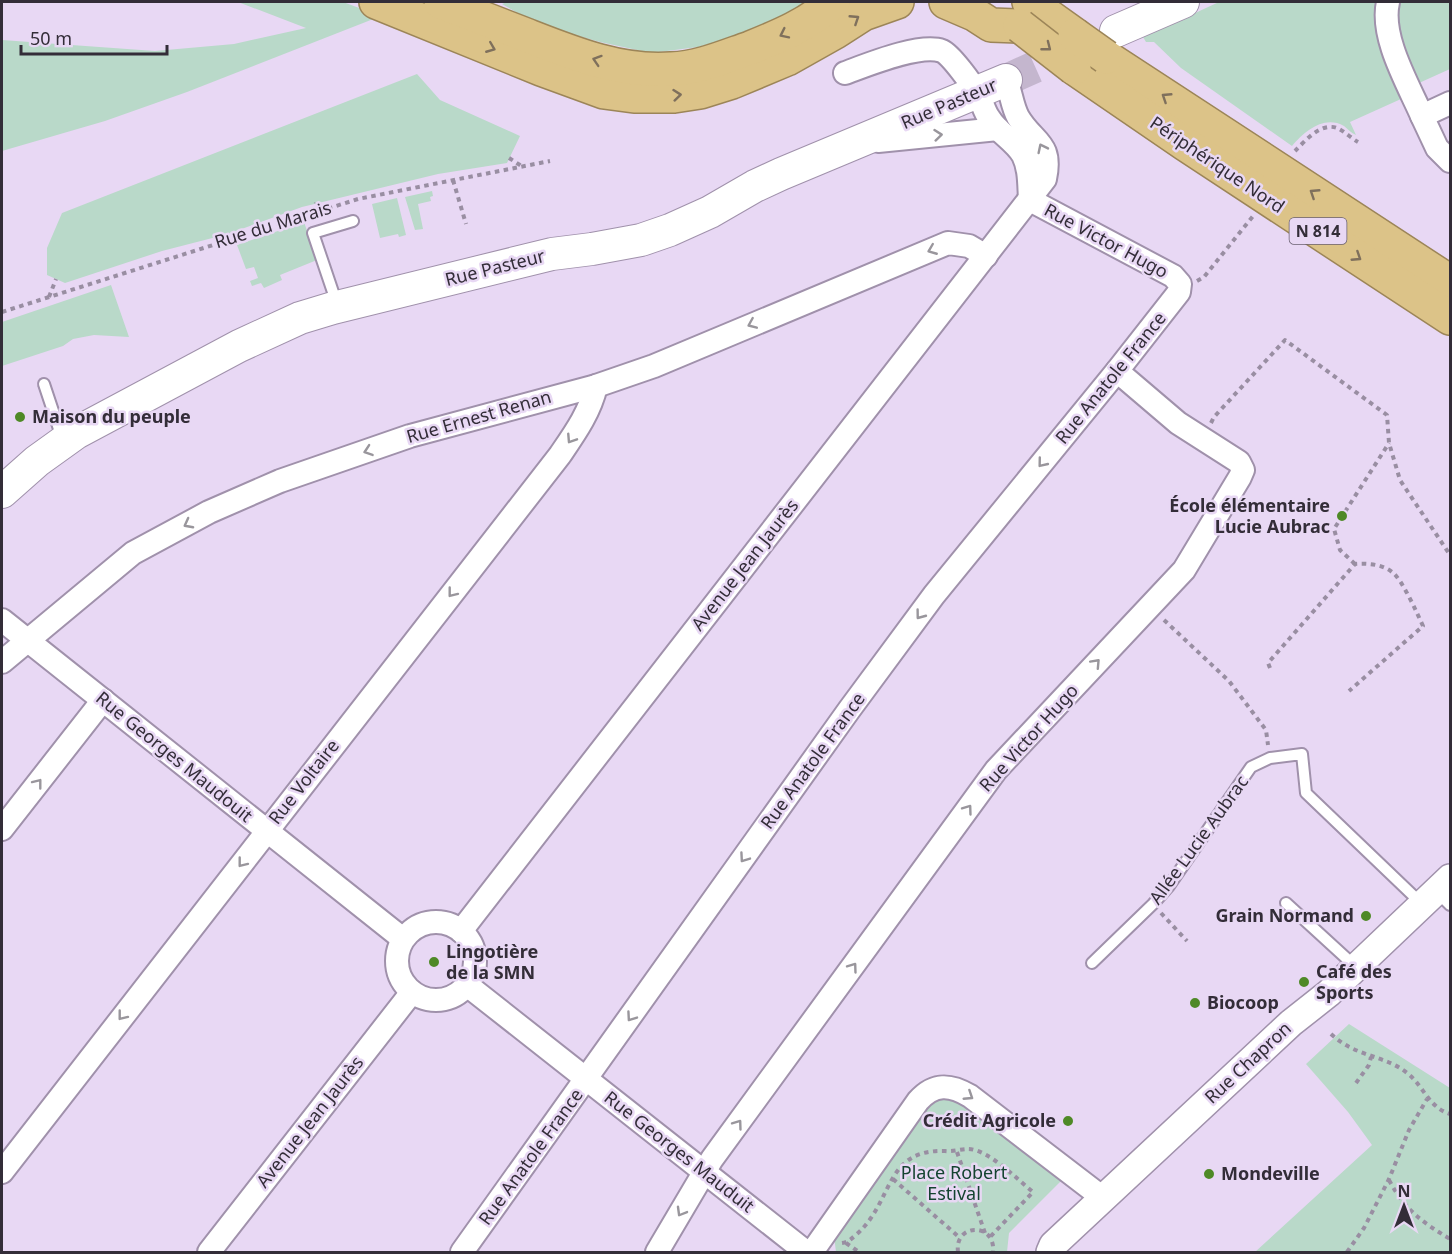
<svg xmlns="http://www.w3.org/2000/svg" width="1452" height="1254" font-family="'Noto Sans',sans-serif">
  <style>
    .green { fill: #b9d9c9 }
    .lines { fill: none; stroke-linecap: round; stroke-linejoin: round }
    .secondary-tunnel { stroke: #c4b6ce; stroke-width: 32; stroke-dasharray: 32 16; stroke-linecap: butt }
    .service-casing { stroke: #a091ab; stroke-width: 14 }
    .minor-casing { stroke: #a091ab; stroke-width: 26 }
    .tertiary-casing { stroke: #a091ab; stroke-width: 30 }
    .secondary-casing { stroke: #a091ab; stroke-width: 34 }
    .trunk-casing { stroke: #9c8558; stroke-width: 36 }
    .path { stroke: #998ea2; stroke-width: 4; stroke-dasharray: 4.5 4.5; stroke-linecap: butt }
    .service { stroke: #fff; stroke-width: 10 }
    .minor { stroke: #fff; stroke-width: 22 }
    .tertiary { stroke: #fff; stroke-width: 27 }
    .secondary { stroke: #fff; stroke-width: 32 }
    .trunk { stroke: #dcc388; stroke-width: 33 }
    .trunk-bridge-casing { stroke: #9c8558; stroke-width: 36; stroke-linecap: butt }
    .trunk-bridge { stroke: #dcc388; stroke-width: 33 }
    .oneway { stroke: #7f705c }
    .oneway2 { stroke: #99969c }
    .poi-dot { fill: #4e8926; stroke: #e8d8f4; stroke-width: 2 }
    .labels { text-anchor: middle; stroke-width: 5; stroke-linejoin: round; paint-order: stroke }
    .shield { fill: #e8d8f4; stroke: #696070; stroke-width: 1.5 }
    .shield-label { font-size: 16px; font-weight: bold; fill: #332d38 }
    .street-label { font-size: 18px; fill: #332d38; stroke: #e8d8f4 }
    .poi-label { font-size: 18px; font-weight: bold; fill: #332d38; stroke: #e8d8f4; text-anchor: start }
    .park-label { font-size: 18px; fill: #144330; stroke: #e8d8f4 }
  </style>
  <rect width="100%" height="100%" fill="#e8d8f4"/>
  <g class="green">
    <polygon points="238,2 343,2 381,16 187,92 105,121 2,151 2,40 155,51 234,44 306,28"/>
    <polygon points="507,2 810,2 797,11 748,33 698,47 651,53 600,42 539,25 502,4"/>
    <path d="M1219 2H1376C1372 37 1388 68 1401 99L1350 122 1356 135C1351 133 1348 129 1344 126 1324 115 1305 131 1292 146L1181 68 1154 42H1146L1143 37Z"/>
    <path d="M1399 2H1450V69L1419 83C1408 56 1396 31 1399 2Z"/>
    <polygon points="417,74 440,100 520,136 507,163 438,174 302,207 228,234 162,251 65,283 47,275 47,248 62,213"/>
    <polygon points="432,191 433,196 430,197 431,201 418,204 423,229 415,230 405,197"/>
    <polygon points="397,198 406,235 399,237 398,234 380,238 372,204"/>
    <polygon points="304,222 317,260 280,275 282,280 264,288 261,283 252,286 250,281 258,278 254,267 246,269 237,245"/>
    <polygon points="111,285 129,337 94,335 73,339 63,346 2,366 2,322"/>
    <polygon points="1349,1024 1450,1088 1450,1252 1255,1252 1372,1145 1348,1112 1306,1064"/>
    <polygon points="954,1098 1063,1179 1009,1233 1007,1252 836,1252 834,1236 930,1099"/>
  </g>
  <g class="lines">
    <polyline class="secondary-tunnel" points="1006,80 1082,46"/>
    <g class="service-casing">
      <g id="service">
        <polyline points="337,304 313,233 353,221"/>
        <polyline points="44,384 62,438"/>
        <polyline points="1437,892 1450,905"/>
        <polyline points="1286,903 1357,968"/>
        <polyline points="1092,963 1153,904 1169,886 1251,767 1270,758 1302,754 1306,793 1423,905"/>
      </g>
    </g>
    <g class="minor-casing">
      <g id="minor">
        <path d="M1388 2C1380 37 1408 84 1422 116L1450 103"/>
        <path d="M845 73C867 65 920 43 942 51 951 55 972 84 977 93 982 101 984 111 989 118 998 133 1014 140 1023 155 1030 169 1029 185 1030 200"/>
        <polyline points="1422,116 1437,148 1450,161"/>
        <polyline points="878,141 998,129"/>
        <polyline points="2,620 403,939"/>
        <polyline points="2,662 133,553 209,512 280,481 410,436 596,386 654,366 948,243 969,246 986,256"/>
        <polyline points="2,829 103,700"/>
        <circle cx="436" cy="961" r="39"/>
        <path d="M461 931 1045 179C1053 142 1033 143 1018 117 1012 106 1011 92 1006 80"/>
        <polyline points="467,985 806,1252"/>
        <path d="M2 1172 560 455C575 433 590 412 596 386"/>
        <polyline points="209,1252 412,992"/>
        <polyline points="462,1252 849,710 934,595 1117,371 1179,292 1180,284 1173,276 1030,200"/>
        <polyline points="657,1252 712,1159 996,770 1184,570 1240,477 1243,470 1239,462 1178,423 1117,371"/>
        <path d="M812 1252 918 1101C934 1083 950 1084 970 1096L1103 1198"/>
      </g>
    </g>
    <g class="tertiary-casing">
      <polyline id="tertiary" points="1050,1252 1053,1245 1291,1023 1329,993 1450,878"/>
    </g>
    <g class="secondary-casing">
      <g id="secondary">
        <polyline points="1116,31 1183,2"/>
        <polyline points="2,492 37,461 76,433 239,346 300,318 333,308 552,254 592,249 641,240 670,230 710,212 755,186 781,174 1006,80"/>
      </g>
    </g>
    <g class="trunk-casing">
      <g id="trunk">
        <polyline points="376,2 541,69 604,92 634,96 674,96 700,92 732,82 787,59 835,32 863,14 897,2"/>
        <path d="M441 2C469 13 498 24 526 35 572 53 621 73 671 69 699 68 724 57 750 48 780 36 809 24 833 2"/>
        <polyline points="946,2 974,14 991,25 1020,26"/>
        <polyline points="1029,2 1075,35"/>
        <polyline points="1106,57 1450,282"/>
        <polyline points="1074,68 1185,144 1450,318"/>
      </g>
    </g>
    <g class="path">
      <path d="M1295 151C1305 141 1321 122 1337 128 1344 131 1351 138 1358 142"/>
      <polyline points="509,158 523,167"/>
      <polyline points="453,180 466,224"/>
      <polyline points="312,212 316,203"/>
      <polyline points="1197,281 1204,277 1253,216"/>
      <polyline points="49,297 56,279"/>
      <polyline points="2,312 358,199 550,161"/>
      <polyline points="1211,423 1214,417 1285,340 1387,415 1389,443 1400,480 1450,555"/>
      <polyline points="1355,564 1340,550 1334,529 1389,443"/>
      <polyline points="1164,620 1229,681 1266,730 1268,745"/>
      <path d="M1270 668 1268 663 1355 564C1366 563 1382 564 1392 572 1402 579 1417 613 1423 626L1349 691"/>
      <polyline points="1161,913 1187,941"/>
      <path d="M1331 1034C1355 1057 1385 1055 1407 1073 1424 1086 1428 1107 1450 1114"/>
      <polyline points="1356,1083 1369,1065 1371,1057"/>
      <polyline points="957,1152 985,1233"/>
      <polyline points="893,1179 960,1238"/>
      <path d="M1389 1180C1405 1210 1422 1222 1450 1239"/>
      <path d="M842 1243C849 1242 852 1238 857 1234 894 1201 884 1149 945 1151 953 1152 961 1149 968 1149 988 1149 1018 1180 1033 1192L990 1237"/>
      <polyline points="846,1243 859,1252"/>
      <path d="M958 1252C954 1223 996 1222 993 1252"/>
      <polyline points="1347,1252 1364,1228 1389,1179 1409,1130 1427,1099"/>
    </g>
    <use href="#service" class="service"/>
    <use href="#minor" class="minor"/>
    <use href="#tertiary" class="tertiary"/>
    <use href="#secondary" class="secondary"/>
    <use href="#trunk" class="trunk"/>
    <g class="trunk-bridge-casing">
      <g id="trunk-bridge">
        <polyline points="1020,26 1074,68"/>
        <polyline points="1075,35 1106,57"/>
      </g>
    </g>
    <use href="#trunk-bridge" class="trunk-bridge"/>
  </g>
  <defs><path id="oneway-chevron" d="M-2-3.5L2.5 0L-2 3.5" fill="none" stroke-width="1.6" stroke-linecap="round" stroke-linejoin="round" transform="scale(1.5)"/></defs>
  <g class="oneway">
    <use href="#oneway-chevron" transform="translate(855 19) rotate(-33)"/>
    <use href="#oneway-chevron" transform="translate(784 34) rotate(154)"/>
    <use href="#oneway-chevron" transform="translate(1047 47) rotate(38)"/>
    <use href="#oneway-chevron" transform="translate(491 48) rotate(22)"/>
    <use href="#oneway-chevron" transform="translate(597 60) rotate(-162)"/>
    <use href="#oneway-chevron" transform="translate(677 95) rotate(-6)"/>
    <use href="#oneway-chevron" transform="translate(1166 97) rotate(-147)"/>
    <use href="#oneway-chevron" transform="translate(1314 193) rotate(-147)"/>
    <use href="#oneway-chevron" transform="translate(1357 257) rotate(33)"/>
  </g>
  <g class="oneway2">
    <use href="#oneway-chevron" transform="translate(938 135) rotate(-6)"/>
    <use href="#oneway-chevron" transform="translate(1042 148) rotate(-116)"/>
    <use href="#oneway-chevron" transform="translate(932 250) rotate(158)"/>
    <use href="#oneway-chevron" transform="translate(752 324) rotate(157)"/>
    <use href="#oneway-chevron" transform="translate(571 439) rotate(123)"/>
    <use href="#oneway-chevron" transform="translate(368 451) rotate(161)"/>
    <use href="#oneway-chevron" transform="translate(1042 463) rotate(129)"/>
    <use href="#oneway-chevron" transform="translate(188 524) rotate(152)"/>
    <use href="#oneway-chevron" transform="translate(452 593) rotate(128)"/>
    <use href="#oneway-chevron" transform="translate(920 615) rotate(127)"/>
    <use href="#oneway-chevron" transform="translate(1096 663) rotate(-47)"/>
    <use href="#oneway-chevron" transform="translate(38 783) rotate(-52)"/>
    <use href="#oneway-chevron" transform="translate(968 809) rotate(-54)"/>
    <use href="#oneway-chevron" transform="translate(744 858) rotate(125)"/>
    <use href="#oneway-chevron" transform="translate(242 863) rotate(128)"/>
    <use href="#oneway-chevron" transform="translate(853 967) rotate(-54)"/>
    <use href="#oneway-chevron" transform="translate(122 1016) rotate(128)"/>
    <use href="#oneway-chevron" transform="translate(631 1017) rotate(125)"/>
    <use href="#oneway-chevron" transform="translate(969 1096) rotate(33)"/>
    <use href="#oneway-chevron" transform="translate(738 1124) rotate(-54)"/>
    <use href="#oneway-chevron" transform="translate(681 1212) rotate(120)"/>
  </g>
  <g class="poi-dot">
    <circle cx="20" cy="417" r="6"/>
    <circle cx="1342" cy="516" r="6"/>
    <circle cx="1366" cy="916" r="6"/>
    <circle cx="434" cy="962" r="6"/>
    <circle cx="1304" cy="982" r="6"/>
    <circle cx="1195" cy="1003" r="6"/>
    <circle cx="1068" cy="1121" r="6"/>
    <circle cx="1209" cy="1174" r="6"/>
  </g>
  <g class="labels">
    <rect class="shield" x="1289.5" y="218" width="57" height="26" rx="4.5"/>
    <g class="shield-label">
      <text x="1318" y="237">N 814</text>
    </g>
    <g class="street-label">
      <text transform="translate(949 104) rotate(-23)" y="6">Rue Pasteur</text>
      <text transform="translate(1217 165) rotate(34)" y="6">Périphérique Nord</text>
      <text transform="translate(273 225) rotate(-17)" y="6">Rue du Marais</text>
      <text transform="translate(1106 241) rotate(28)" y="6">Rue Victor Hugo</text>
      <text transform="translate(495 268) rotate(-14)" y="6">Rue Pasteur</text>
      <text transform="translate(1111 378) rotate(-51)" y="6">Rue Anatole France</text>
      <text transform="translate(479 417) rotate(-16)" y="6">Rue Ernest Renan</text>
      <text transform="translate(745 565) rotate(-52)" y="6">Avenue Jean Jaurès</text>
      <text transform="translate(1029 738) rotate(-48)" y="6">Rue Victor Hugo</text>
      <text transform="translate(174 757) rotate(39)" y="6">Rue Georges Maudouit</text>
      <text transform="translate(813 761) rotate(-54)" y="6">Rue Anatole France</text>
      <text transform="translate(304 782) rotate(-52)" y="6">Rue Voltaire</text>
      <text transform="translate(1199 840) rotate(-54)" y="6">Allée Lucie Aubrac</text>
      <text transform="translate(1248 1063) rotate(-43)" y="6">Rue Chapron</text>
      <text transform="translate(310 1122) rotate(-52)" y="6">Avenue Jean Jaurès</text>
      <text transform="translate(679 1152) rotate(38)" y="6">Rue Georges Mauduit</text>
      <text transform="translate(531 1157) rotate(-54)" y="6">Rue Anatole France</text>
    </g>
    <g class="poi-label">
      <text x="32" y="423">Maison du peuple</text>
      <text x="1330" y="512" text-anchor="end">École élémentaire<tspan x="1330" dy="21">Lucie Aubrac</tspan></text>
      <text x="1354" y="922" text-anchor="end">Grain Normand</text>
      <text x="446" y="958">Lingotière<tspan x="446" dy="21">de la SMN</tspan></text>
      <text x="1316" y="978">Café des<tspan x="1316" dy="21">Sports</tspan></text>
      <text x="1207" y="1009">Biocoop</text>
      <text x="1056" y="1127" text-anchor="end">Crédit Agricole</text>
      <text x="1221" y="1180">Mondeville</text>
    </g>
    <g class="park-label">
      <text x="954" y="1179">Place Robert<tspan x="954" dy="21">Estival</tspan></text>
    </g>
  </g>
  <rect width="1452" height="1254" fill="none" stroke="#332d38" stroke-width="6"/>
  <g transform="translate(1404 1206)" stroke="#e8d8f4" stroke-width="4.5" paint-order="stroke">
  <path d="M0-4.5L10 22L0 15L-10 22Z" fill="#332d38"/>
  <text y="-9" font-size="16" font-weight="bold" text-anchor="middle" fill="#332d38">N</text>
  </g>
  <path d="M21 45v9h146v-9" fill="none" stroke="#332d38" stroke-width="3"/>
  <text x="30" y="45" font-size="18" fill="#332d38" stroke="#e8d8f4" stroke-width="4.5" paint-order="stroke">50 m</text>
</svg>
